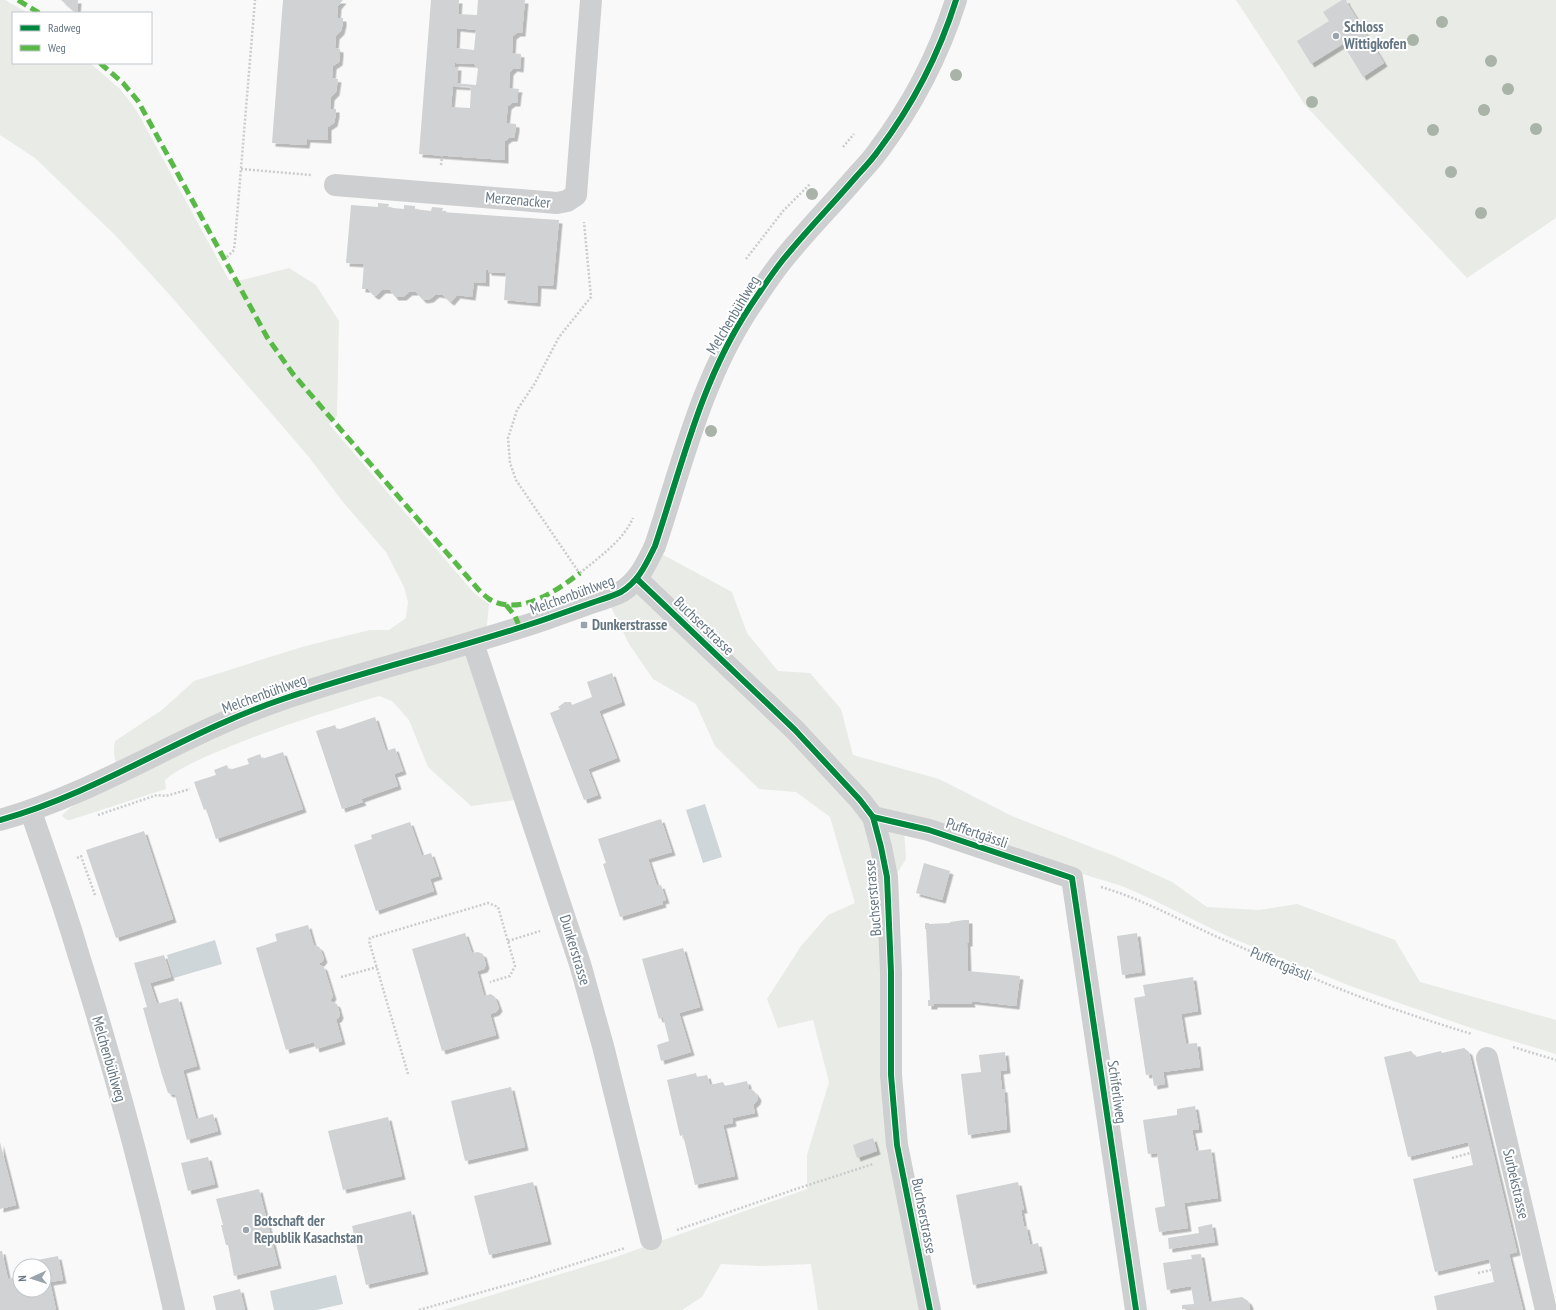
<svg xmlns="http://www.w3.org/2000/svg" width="1556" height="1310" font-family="'PT Sans Narrow',sans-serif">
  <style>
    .green { fill: #e8ebe6 }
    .water { fill: #ced6d9 }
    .building { fill: #d0d2d3; fill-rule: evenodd; filter: url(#shadow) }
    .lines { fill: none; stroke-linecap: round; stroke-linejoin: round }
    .path { stroke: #cbcccd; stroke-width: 2.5; stroke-dasharray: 2 2; stroke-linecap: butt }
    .minor { stroke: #cecfd0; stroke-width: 22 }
    .quiet { stroke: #58b947; stroke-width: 5; stroke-dasharray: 10 5; stroke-linecap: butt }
    .cycleway-casing { stroke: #fff; stroke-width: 8 }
    .cycleway { stroke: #00873e; stroke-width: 6 }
    .tree { fill: #a9b3a7 }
    .poi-dot { fill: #99a4ac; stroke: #fff; stroke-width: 1.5 }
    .labels { text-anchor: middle; stroke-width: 4; stroke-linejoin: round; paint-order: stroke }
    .poi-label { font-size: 15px; font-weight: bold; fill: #657683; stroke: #fff; text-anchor: start }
    .street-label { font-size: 15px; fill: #657683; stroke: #fff }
  </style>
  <defs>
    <filter id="shadow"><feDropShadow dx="3.5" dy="3.5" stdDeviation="0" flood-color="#0004"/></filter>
  </defs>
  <rect width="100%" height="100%" fill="#f9f9f9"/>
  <g class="green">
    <path d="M0 0H5L28 13H13V63H90L119 88 132 104 139 115 229 280H242L289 268 316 285 339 321 337 416 329 424 474 593 489 604 486 634 468 641 522 799 471 806 428 767 409 720 392 701 379 696C325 712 271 729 219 751 201 759 180 767 165 780L166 789 70 820H67L62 816C69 804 109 789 123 782 117 767 112 758 115 741L162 710 194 681 302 647 333 639 370 630H389L406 618 408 602 404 587 386 552 343 502 308 456 169 294 115 235 35 158 0 135Z"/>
    <polygon points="1236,0 1556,0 1556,218 1467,278 1305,105"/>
    <polygon points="658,552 732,592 747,633 778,671 810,673 841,709 853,755 939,779 1014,817 1117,857 1172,882 1207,907 1259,910 1297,904 1395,940 1420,982 1556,1020 1556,1054 1477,1030 1353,987 1229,937 1149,898 1122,886 1010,852 903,816 906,859 881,899 888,1144 886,1149 894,1180 921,1310 818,1310 811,1264 760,1266 721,1264 702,1297 682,1310 443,1310 613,1258 807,1189 807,1155 829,1082 813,1020 778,1028 767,999 801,946 828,915 855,903 830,817 796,792 759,789 715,746 696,704 653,679 629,644 609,603"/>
  </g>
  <g class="water">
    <polygon points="705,804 722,857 703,863 686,810"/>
    <polygon points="215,940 222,964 174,978 167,955"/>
    <polygon points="336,1275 343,1304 316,1310 274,1310 270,1291"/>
  </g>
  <g class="building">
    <polygon points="61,0 78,0 77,13 76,13"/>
    <polygon points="283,0 343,0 338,6 337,18 343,18 343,23 341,31 336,36 335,48 340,49 340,53 339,62 333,66 332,78 338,79 336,92 331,97 330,109 336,109 336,114 334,123 328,127 328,140 307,139 306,145 272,143"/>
    <path d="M431 0H459L458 14 477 15 478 0H525L522 33H517L513 36 512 53 521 54 520 69 514 68 510 72 509 88 519 89 518 93 517 103H512L508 106 506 123 516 124V128L514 138H509L505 141V160L419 154ZM457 28 476 30 474 50 456 48ZM455 63 474 64 478 69 476 85 453 83H457L458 67H454ZM453 86 471 87 470 108 451 107Z"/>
    <polygon points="1342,0 1347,0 1346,1 1384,63 1363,77 1343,44 1311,64 1297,41 1329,21 1323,12"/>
    <polygon points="378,203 389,204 388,207 393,208 404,209 404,205 415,206 415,209 431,211 432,207 443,208 442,212 559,220 553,286 538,285 537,303 504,300 506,273 488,272 488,270 486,270 486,283 474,282 472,297 457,295 451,302 449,301 443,295 436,294 430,299 424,300 422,299 416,292 409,292 403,297 395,297 390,290 382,290 376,296 373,295 368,289 362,289 364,264 346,263 351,205 378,207"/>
    <polygon points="612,673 622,702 599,711 617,758 588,769 598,795 584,800 550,713 560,709 558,707 565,702 571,702 572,705 592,697 587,682"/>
    <polygon points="375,717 386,751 395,748 403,771 394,774 398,786 361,799 363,802 342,809 316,731 335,725 337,730"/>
    <polygon points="283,752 303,809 216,839 206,809 204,810 194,782 216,775 214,770 227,765 229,770 249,764 247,759 260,754 262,759"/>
    <polygon points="661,819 672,852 648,859 657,886 661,885 666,900 662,901 663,904 620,917 603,864 606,863 598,839"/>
    <polygon points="410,822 422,856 431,853 439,876 430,879 434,891 376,911 354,845 372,839 371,835"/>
    <polygon points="144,831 173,919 116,938 86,850"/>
    <polygon points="924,863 950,871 942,900 916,893"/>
    <polygon points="964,920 969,920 969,943 967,943 968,971 1020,976 1016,1006 971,1001 972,1004 934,1004 934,1006 928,1006 928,1000 930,1000 926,929 925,929 925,923 929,923 929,924 950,923 950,922"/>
    <polygon points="308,925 314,946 316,945 320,948 324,959 321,963 319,963 320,965 324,967 333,996 330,1001 337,1004 340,1015 338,1019 336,1019 342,1041 316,1049 314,1042 286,1050 256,948 277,941 275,934"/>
    <polygon points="465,933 472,953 478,952 483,954 486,965 484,969 477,971 484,996 491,994 495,997 499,1008 496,1012 490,1014 496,1035 442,1051 412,949"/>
    <polygon points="1137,933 1142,972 1122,975 1117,936"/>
    <polygon points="683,948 700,1007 679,1013 691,1052 661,1061 657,1045 669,1041 663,1017 659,1019 642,959"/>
    <polygon points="164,955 171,977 150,983 157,1004 178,998 197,1066 183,1070 196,1119 213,1114 218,1131 187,1140 175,1095 168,1093 162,1075 143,1008 147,1007 134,963"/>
    <polygon points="1193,977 1198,1011 1181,1014 1186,1044 1197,1043 1200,1067 1163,1072 1165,1084 1154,1086 1152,1074 1146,1075 1134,998 1145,996 1143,985"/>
    <polygon points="1464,1048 1469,1052 1517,1252 1509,1254 1523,1310 1437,1310 1434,1296 1494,1282 1489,1259 1435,1272 1413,1179 1473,1165 1468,1142 1408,1157 1384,1057 1411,1051 1416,1057 1441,1051 1442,1053"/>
    <polygon points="1005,1052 1007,1070 1000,1071 1002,1089 1004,1089 1007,1129 968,1135 961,1074 981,1072 979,1055"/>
    <polygon points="696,1073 697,1077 707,1075 710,1085 723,1082 725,1086 747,1081 749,1089 754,1091 758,1097 757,1101 753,1105 755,1113 732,1118 733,1123 723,1125 735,1176 695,1185 683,1135 680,1136 667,1080"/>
    <polygon points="511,1087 525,1147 465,1161 451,1101"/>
    <polygon points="1195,1106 1199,1129 1192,1130 1196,1151 1211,1149 1218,1198 1184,1203 1188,1228 1159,1232 1155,1208 1165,1206 1157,1153 1148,1154 1143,1120 1177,1115 1177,1109"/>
    <polygon points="388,1117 402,1176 343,1190 328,1131"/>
    <polygon points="873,1138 877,1151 857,1158 853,1145"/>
    <polygon points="0,1142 16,1205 0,1209"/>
    <polygon points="208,1157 215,1184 188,1191 181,1163"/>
    <polygon points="533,1182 548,1241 489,1255 474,1196"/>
    <polygon points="1018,1182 1024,1210 1021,1210 1024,1227 1026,1226 1030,1245 1038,1243 1044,1270 973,1285 956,1195"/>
    <polygon points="259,1189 278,1265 234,1276 228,1245 226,1245 221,1225 223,1225 216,1199"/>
    <polygon points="411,1211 425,1271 366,1285 352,1226"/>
    <polygon points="1212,1224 1215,1242 1169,1249 1168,1238 1199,1233 1198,1227"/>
    <polygon points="0,1251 2,1251 8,1279 20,1276 20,1290 44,1290 44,1266 27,1266 27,1262 58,1256 63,1280 50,1282 56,1310 0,1310"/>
    <polygon points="1201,1254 1209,1302 1242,1297 1248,1301 1250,1305 1249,1310 1182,1309 1182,1305 1194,1304 1191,1286 1167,1290 1163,1263 1192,1259 1191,1255"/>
    <polygon points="240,1289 245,1310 216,1310 213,1296"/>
  </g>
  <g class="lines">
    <g class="path">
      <polyline points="843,147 854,134"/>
      <polyline points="441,165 442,156"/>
      <polyline points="241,169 311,175"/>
      <polyline points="746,259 783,211 810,184"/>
      <polyline points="224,260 234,250 235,241 255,0"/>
      <path d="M580 573C599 557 623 541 633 518"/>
      <polyline points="580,574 516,480 510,463 508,438 517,410 535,383 559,337 591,297 584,222"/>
      <polyline points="98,815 157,795 166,796 190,789"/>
      <polyline points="77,858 81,856 95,895"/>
      <path d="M1101 887C1146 900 1186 924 1229 942 1282 965 1336 989 1391 1008 1418 1017 1445 1026 1472 1034"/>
      <polyline points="508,941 540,931"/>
      <polyline points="341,977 377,967"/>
      <polyline points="1513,1047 1556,1060"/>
      <polyline points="408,1074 369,941 370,938 488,903 498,907 515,966 510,976 490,982"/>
      <polyline points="1452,1158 1470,1153"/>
      <polyline points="677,1230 793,1190 873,1164"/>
      <polyline points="1478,1273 1491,1270"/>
      <polyline points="419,1310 528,1279 625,1248"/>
    </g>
    <g class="minor">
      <polyline points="335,185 557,203 567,201 576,195 591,0"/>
      <polyline points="637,579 795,730 860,800 873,817 881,847 887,877 891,972 891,1075 897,1145 930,1310"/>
      <polyline points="473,643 580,964 603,1046 651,1239"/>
      <path d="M31 812C47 858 64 905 78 953 115 1070 147 1190 174 1310"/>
      <polyline points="873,817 929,830 1072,878 1136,1310"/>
      <path d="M0 820C100 792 185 732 283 699 368 670 457 649 543 620 560 614 577 608 594 602 603 599 613 596 621 592 639 581 646 564 655 546 682 465 701 381 749 308 760 292 770 276 782 261 805 232 831 206 855 178 863 169 871 161 878 151 912 106 939 54 956 0"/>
      <polyline points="1487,1058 1546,1310"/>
    </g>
    <g class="quiet">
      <polyline points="18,0 39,13"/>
      <path d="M100 63 123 83 138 101 267 337 293 374 478 589C481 592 485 596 489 599 520 617 556 591 580 573"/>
      <polyline points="506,605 515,616 520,628"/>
    </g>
    <g class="cycleway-casing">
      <g id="cycleway">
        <polyline points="637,579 795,730 860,800 873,817 881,847 887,877 891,972 891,1075 897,1145 930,1310"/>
        <polyline points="873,817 929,830 1072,878 1136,1310"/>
        <path d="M0 820C100 792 185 732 283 699 368 670 457 649 543 620 560 614 577 608 594 602 603 599 613 596 621 592 639 581 646 564 655 546 682 465 701 381 749 308 760 292 770 276 782 261 805 232 831 206 855 178 863 169 871 161 878 151 912 106 939 54 956 0"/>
      </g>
    </g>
    <use href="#cycleway" class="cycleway"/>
  </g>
  <g class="tree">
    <circle cx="1442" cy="22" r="6"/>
    <circle cx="1413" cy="40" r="6"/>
    <circle cx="1491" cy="61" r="6"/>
    <circle cx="956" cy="75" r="6"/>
    <circle cx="1508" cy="89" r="6"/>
    <circle cx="1312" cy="102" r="6"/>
    <circle cx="1484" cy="110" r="6"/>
    <circle cx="1536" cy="129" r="6"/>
    <circle cx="1433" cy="130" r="6"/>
    <circle cx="1451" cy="172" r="6"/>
    <circle cx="812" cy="194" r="6"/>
    <circle cx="1481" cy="213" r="6"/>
    <circle cx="711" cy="431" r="6"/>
  </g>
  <g class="poi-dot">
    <circle cx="1336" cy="36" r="4"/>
    <rect x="580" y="621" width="8" height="8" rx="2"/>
    <circle cx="246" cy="1230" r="4"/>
  </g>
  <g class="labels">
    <g class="poi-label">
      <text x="1344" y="32">Schloss<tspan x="1344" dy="17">Wittigkofen</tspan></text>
      <text x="592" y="630">Dunkerstrasse</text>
      <text x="254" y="1226">Botschaft der<tspan x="254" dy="17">Republik Kasachstan</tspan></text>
    </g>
    <g class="street-label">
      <text transform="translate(518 200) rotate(5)" y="5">Merzenacker</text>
      <text transform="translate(733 315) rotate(-59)" y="5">Melchenbühlweg</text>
      <text transform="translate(572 595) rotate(-20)" y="5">Melchenbühlweg</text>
      <text transform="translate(704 626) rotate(44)" y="5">Buchserstrasse</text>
      <text transform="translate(264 694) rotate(-20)" y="5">Melchenbühlweg</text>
      <text transform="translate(977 833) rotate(19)" y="5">Puffertgässli</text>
      <text transform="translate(873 898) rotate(-95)" y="5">Buchserstrasse</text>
      <text transform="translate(575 950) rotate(73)" y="5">Dunkerstrasse</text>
      <text transform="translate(1281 964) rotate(23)" y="5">Puffertgässli</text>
      <text transform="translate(109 1059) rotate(74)" y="5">Melchenbühlweg</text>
      <text transform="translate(1117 1092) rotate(82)" y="5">Schiferliweg</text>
      <text transform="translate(1516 1184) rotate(77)" y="5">Surbekstrasse</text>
      <text transform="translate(924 1216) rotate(79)" y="5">Buchserstrasse</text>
    </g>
  </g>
  <rect x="12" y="12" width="140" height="52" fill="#ffffff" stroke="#c1c8cd"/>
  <rect x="20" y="25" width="20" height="6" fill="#00873e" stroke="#c1c8cd"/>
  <text x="48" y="32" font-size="12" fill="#657683">Radweg</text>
  <rect x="20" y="45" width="20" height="6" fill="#58b947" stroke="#c1c8cd"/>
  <text x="48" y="52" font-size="12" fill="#657683">Weg</text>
  <g transform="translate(32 1278) rotate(267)"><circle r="19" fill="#ffffff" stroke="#c1c8cd"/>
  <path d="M0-3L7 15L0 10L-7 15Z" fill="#99a4ac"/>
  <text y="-6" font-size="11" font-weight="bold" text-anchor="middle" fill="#657683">N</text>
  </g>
</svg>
